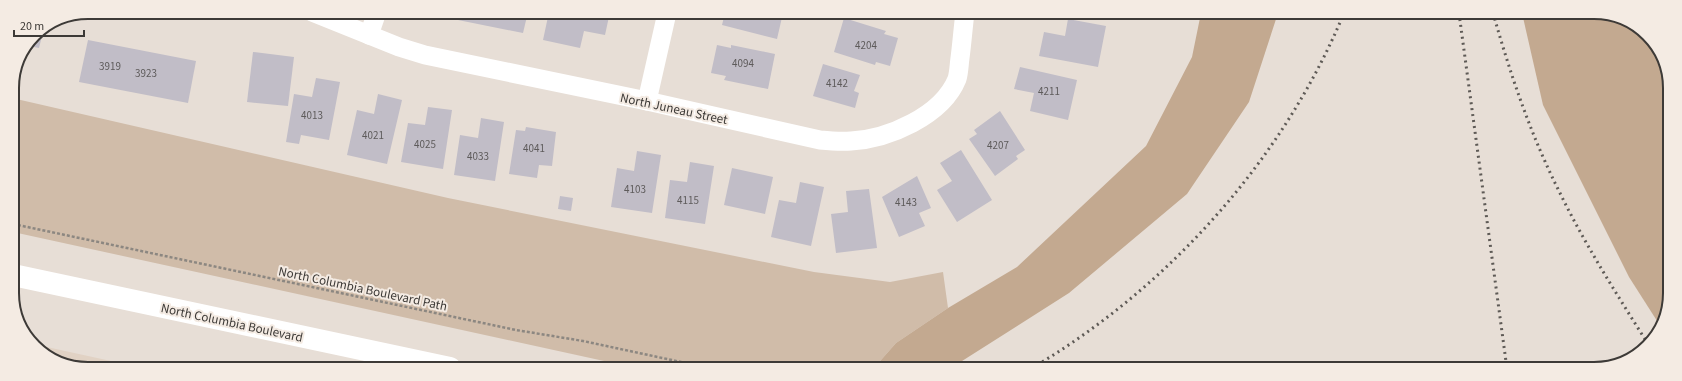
<svg xmlns="http://www.w3.org/2000/svg" width="1682" height="381" font-family="'Source Sans 3',sans-serif">
  <style>
    .built { fill: #e1d2c4 }
    .green { fill: #d0bca9 }
    .forest { fill: #c3a990 }
    .building { fill: #c1bdc7 }
    .lines { fill: none; stroke-linecap: round; stroke-linejoin: round }
    .path { stroke: #8c8781; stroke-width: 2.5; stroke-dasharray: 3 2; stroke-linecap: butt }
    .street { stroke: #fff; stroke-width: 19 }
    .secondary { stroke: #fff; stroke-width: 22 }
    .rail { stroke: #5e5a56; stroke-width: 3; stroke-dasharray: 2 4; stroke-linecap: butt }
    .labels { text-anchor: middle; stroke-width: 4; stroke-linejoin: round; paint-order: stroke }
    .number-label { font-size: 11px; fill: #5e5b5b }
    .street-label { font-size: 13px; fill: #3d3a37; stroke: #f4ebe3 }
    .rim { fill: none; stroke: #3d3a37; stroke-width: 2 }
  </style>
  <rect width="100%" height="100%" fill="#e7ded6"/>
  <polygon class="built" points="33,344 143,368 73,368 34,347"/>
  <polygon class="green" points="12,98 448,198 814,272 890,282 943,272 948,308 896,343 881,360 881,368 636,368 13,232"/>
  <g class="forest">
    <polygon points="1201,13 1278,13 1249,102 1187,194 1069,293 951,368 881,368 881,360 896,343 948,308 1017,267 1146,146 1192,57"/>
    <polygon points="1522,13 1609,13 1648,34 1668,73 1669,308 1659,324 1629,277 1543,105"/>
  </g>
  <g class="building">
    <polygon points="461,12 528,12 523,33 458,20"/>
    <polygon points="549,12 610,12 605,35 584,31 580,48 543,40"/>
    <polygon points="725,13 783,13 777,39 722,25"/>
    <polygon points="844,18 886,31 884,34 898,38 890,66 876,62 875,65 834,52"/>
    <polygon points="1068,19 1106,26 1098,67 1039,56 1044,32 1065,36"/>
    <polygon points="44,28 39,48 29,46 34,34"/>
    <polygon points="88,40 196,61 188,103 79,82"/>
    <polygon points="717,45 731,48 731,45 775,54 768,89 724,80 726,76 711,73"/>
    <polygon points="253,52 294,57 288,106 247,102"/>
    <polygon points="823,64 860,75 854,91 859,93 855,108 813,96"/>
    <polygon points="1020,67 1077,80 1068,120 1030,111 1034,93 1014,89"/>
    <polygon points="316,78 340,82 329,140 301,135 299,144 286,142 294,94 312,97"/>
    <polygon points="378,94 402,100 387,164 347,155 357,110 374,114"/>
    <polygon points="428,107 452,110 443,169 401,162 408,123 425,125"/>
    <polygon points="1000,111 1025,150 1016,156 1018,159 995,176 969,139 977,134 974,130"/>
    <polygon points="481,118 504,122 495,181 454,175 460,135 478,138"/>
    <polygon points="526,127 556,132 552,166 539,165 537,178 509,174 516,130 525,131"/>
    <polygon points="961,150 992,200 957,222 937,190 952,181 940,163"/>
    <polygon points="637,151 661,155 652,213 611,207 617,168 634,171"/>
    <polygon points="690,162 714,166 705,224 665,218 670,180 687,182"/>
    <polygon points="732,168 773,177 765,214 724,205"/>
    <polygon points="917,176 931,208 919,213 925,226 899,237 882,197"/>
    <polygon points="800,182 824,187 811,246 771,237 779,200 796,203"/>
    <polygon points="869,189 877,248 836,253 831,214 848,212 846,191"/>
    <polygon points="560,196 573,198 571,211 558,209"/>
  </g>
  <g class="lines">
    <polyline class="path" points="13,224 516,330 583,341 709,368"/>
    <g class="street">
      <path d="M312 12 399 47 425 55 647 101 820 140C830 141 841 142 851 141 888 139 942 116 957 79 959 73 959 65 960 58 962 43 963 28 965 13"/>
      <polyline points="369,35 377,12"/>
      <polyline points="647,101 667,13"/>
    </g>
    <polyline class="secondary" points="13,275 450,368"/>
    <g class="rail">
      <polyline points="1459,13 1507,369"/>
      <path d="M1493 13C1510 73 1530 133 1558 189 1584 243 1616 293 1648 344"/>
      <path d="M1032 368C1168 288 1283 160 1344 13"/>
    </g>
  </g>
  <g class="labels">
    <g class="number-label">
      <text x="866" y="49">4204</text>
      <text x="743" y="67">4094</text>
      <text x="110" y="70">3919</text>
      <text x="146" y="77">3923</text>
      <text x="837" y="87">4142</text>
      <text x="1049" y="95">4211</text>
      <text x="312" y="119">4013</text>
      <text x="373" y="139">4021</text>
      <text x="425" y="148">4025</text>
      <text x="998" y="149">4207</text>
      <text x="534" y="152">4041</text>
      <text x="478" y="160">4033</text>
      <text x="635" y="193">4103</text>
      <text x="688" y="204">4115</text>
      <text x="906" y="206">4143</text>
    </g>
    <g class="street-label">
      <text transform="translate(674 108) rotate(12)" y="5">North Juneau Street</text>
      <text transform="translate(363 288) rotate(12)" y="5">North Columbia Boulevard Path</text>
      <text transform="translate(232 322) rotate(12)" y="5">North Columbia Boulevard</text>
    </g>
  </g>
  <path d="M0 0H1682V381H0ZM88 19H1594A69 69 0 0 1 1663 88V293A69 69 0 0 1 1594 362H88A69 69 0 0 1 19 293V88A69 69 0 0 1 88 19Z" fill="#f4ebe3" fill-rule="evenodd"/>
  <path class="rim" d="M88 19H1594A69 69 0 0 1 1663 88V293A69 69 0 0 1 1594 362H88A69 69 0 0 1 19 293V88A69 69 0 0 1 88 19Z"/>
  <path d="M14 30v6h70v-6" fill="none" stroke="#3d3a37" stroke-width="2"/>
  <text x="20" y="30" font-size="12" fill="#3d3a37" stroke="#f4ebe3" stroke-width="3" paint-order="stroke">20 m</text>
</svg>
